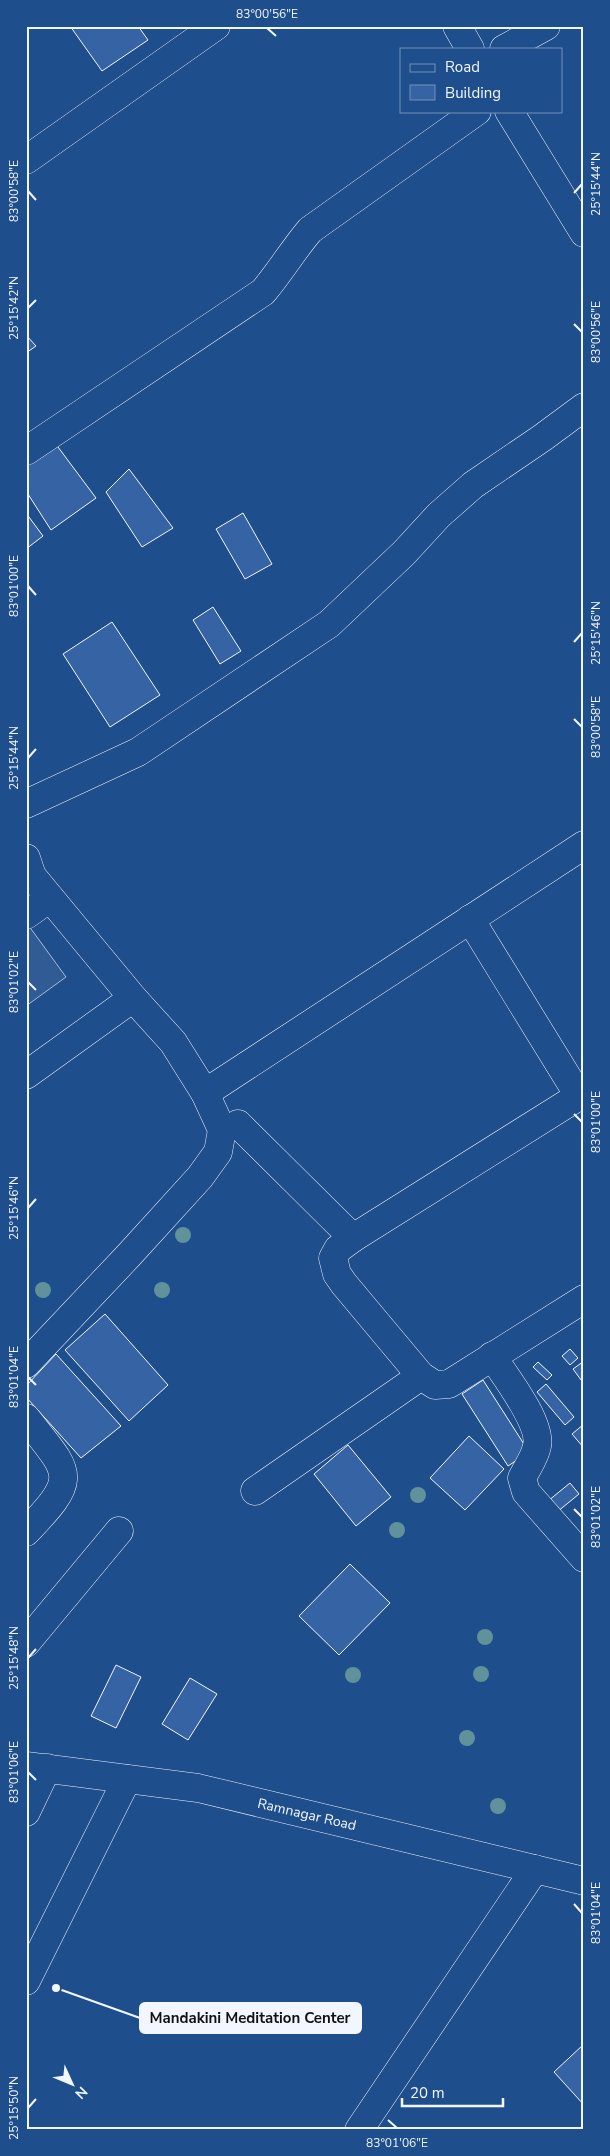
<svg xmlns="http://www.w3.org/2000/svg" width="610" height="2156" font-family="'Nunito Sans',sans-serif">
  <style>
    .built { fill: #305b95; stroke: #a8bbd7 }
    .building { fill: #3563a3; stroke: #f2f6ff }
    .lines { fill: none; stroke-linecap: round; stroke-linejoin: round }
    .minor-casing { stroke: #f2f6ff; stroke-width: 29 }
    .minor { stroke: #1f4e8c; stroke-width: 28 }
    .tree { fill: #61919a }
    .ticks { fill: none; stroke: #f2f6ff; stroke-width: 2 }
    .labels { text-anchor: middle; stroke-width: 4; stroke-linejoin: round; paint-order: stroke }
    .street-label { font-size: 14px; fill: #f2f6ff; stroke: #1f4e8c }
    .leader { fill: none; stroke: #f2f6ff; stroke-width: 2 }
    .callout-dot { fill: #f2f6ff; stroke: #1f4e8c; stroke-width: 2 }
    .callout { fill: #f2f6ff; stroke: #f2f6ff; stroke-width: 2 }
    .callout-label { font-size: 15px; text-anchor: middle; font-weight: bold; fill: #111 }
    .neatline { fill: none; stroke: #f2f6ff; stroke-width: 2 }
    .ticks-label { font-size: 12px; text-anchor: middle; fill: #f2f6ff }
  </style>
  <rect width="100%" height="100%" fill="#1f4e8c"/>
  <polygon class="built" points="26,922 66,977 26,1006"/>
  <g class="building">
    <polygon points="70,26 138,26 148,40 102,71"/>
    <polygon points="26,335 36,346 26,353"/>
    <polygon points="55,443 96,498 51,530 26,491 26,464"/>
    <polygon points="129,469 173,528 142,547 106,492"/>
    <polygon points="26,513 43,536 26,549"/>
    <polygon points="243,513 272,564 245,579 216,529"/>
    <polygon points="213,607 241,651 220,664 193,620"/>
    <polygon points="112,622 160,695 110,727 63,654"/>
    <polygon points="105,1314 168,1385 129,1421 65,1350"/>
    <polygon points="570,1349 578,1358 570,1365 562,1356"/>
    <polygon points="56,1354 121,1426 81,1458 26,1397 26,1386"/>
    <polygon points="584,1361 584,1384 573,1369"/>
    <polygon points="538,1362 552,1375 547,1380 533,1367"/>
    <polygon points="483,1380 529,1452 508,1466 462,1394"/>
    <polygon points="546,1384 574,1417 565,1425 537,1392"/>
    <polygon points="584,1424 584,1448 572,1434"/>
    <polygon points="469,1436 504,1469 465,1510 430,1478"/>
    <polygon points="348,1445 391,1497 356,1526 314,1474"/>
    <polygon points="570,1483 579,1494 557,1512 548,1501"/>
    <polygon points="350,1564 390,1603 339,1655 299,1616"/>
    <polygon points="116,1665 141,1677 116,1728 91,1716"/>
    <polygon points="190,1678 217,1694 188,1740 162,1724"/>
    <polygon points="584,2044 584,2105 554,2072"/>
  </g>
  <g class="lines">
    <g class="minor-casing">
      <g id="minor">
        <polyline points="457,26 470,49"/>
        <polyline points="504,49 546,26"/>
        <polyline points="509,111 584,233"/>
        <polyline points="26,160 216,26"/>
        <path d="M26 451 263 292C280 272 293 250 310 230L477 111"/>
        <polyline points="26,804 138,752 329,624 404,553 439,515 473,485 542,438 584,407"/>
        <polyline points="26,858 32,876 133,998 173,1042 205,1093"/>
        <polyline points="26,915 50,898"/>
        <polyline points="470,919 579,1096"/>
        <polyline points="26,1075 133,998"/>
        <polyline points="584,1093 353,1238 338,1249 333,1258 337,1274 344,1284 421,1376 435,1385 449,1384 584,1299"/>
        <polyline points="238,1124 353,1238"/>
        <path d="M492 1356C505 1376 542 1423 537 1446 535 1457 527 1468 522 1478L526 1492 584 1558"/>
        <polyline points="26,1364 129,1255 200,1177 218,1152 222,1130 205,1093 584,845"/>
        <path d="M26 1418C71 1475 80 1476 26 1532"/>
        <polyline points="255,1491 421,1376"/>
        <polyline points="26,1643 119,1531"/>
        <polyline points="26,1766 198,1788 584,1881"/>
        <polyline points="26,1812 47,1768"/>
        <polyline points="26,1981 127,1779"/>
        <polyline points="359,2130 535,1869"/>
      </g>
    </g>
    <use href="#minor" class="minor"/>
  </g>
  <g class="tree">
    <circle cx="183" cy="1235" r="8"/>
    <circle cx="43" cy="1290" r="8"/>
    <circle cx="162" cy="1290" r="8"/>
    <circle cx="418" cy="1495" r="8"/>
    <circle cx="397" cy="1530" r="8"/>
    <circle cx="485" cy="1637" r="8"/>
    <circle cx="481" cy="1674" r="8"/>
    <circle cx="353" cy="1675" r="8"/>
    <circle cx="467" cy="1738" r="8"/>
    <circle cx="498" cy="1806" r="8"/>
  </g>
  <path class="ticks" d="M267 28 276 36M28 191 36 200M574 193 582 184M28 308 36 300M574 324 582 332M28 586 36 595M574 642 582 633M574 719 582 727M28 758 36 749M28 982 36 990M574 1114 582 1122M28 1208 36 1199M28 1377 36 1385M574 1509 582 1517M28 1658 36 1649M28 1772 36 1780M574 1904 582 1913M28 2108 36 2099M388 2120 397 2128"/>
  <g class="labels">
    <g class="street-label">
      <text transform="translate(307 1814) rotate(13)" y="5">Ramnagar Road</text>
    </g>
  </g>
  <path class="leader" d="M56 1988L140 2018"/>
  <circle class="callout-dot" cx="56" cy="1988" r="5"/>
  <rect class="callout" x="140" y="2003" width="221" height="30" rx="5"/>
  <g class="callout-label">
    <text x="250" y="2023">Mandakini Meditation Center</text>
  </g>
  <rect width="610" height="2156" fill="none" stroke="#1f4e8c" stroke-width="55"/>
  <rect x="400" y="48" width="162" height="65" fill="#1f4e8c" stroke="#7391ba"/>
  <rect x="410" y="64" width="25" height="8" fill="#1f4e8c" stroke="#7391ba"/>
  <text x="445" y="72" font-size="15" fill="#f2f6ff">Road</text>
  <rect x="410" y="85" width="25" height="15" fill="#3563a3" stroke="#7391ba"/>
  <text x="445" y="98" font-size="15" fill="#f2f6ff">Building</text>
  <g transform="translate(72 2084) rotate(134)" stroke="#1f4e8c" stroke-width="4" paint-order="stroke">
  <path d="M0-4L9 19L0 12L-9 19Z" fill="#f2f6ff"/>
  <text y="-8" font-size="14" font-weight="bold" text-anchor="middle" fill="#f2f6ff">N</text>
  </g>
  <path d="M402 2098v8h101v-8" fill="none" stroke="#f2f6ff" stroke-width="2.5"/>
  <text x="410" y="2098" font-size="15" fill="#f2f6ff" stroke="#1f4e8c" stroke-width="4" paint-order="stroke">20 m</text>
  <rect x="28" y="28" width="554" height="2100" class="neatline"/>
  <g class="ticks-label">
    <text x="267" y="18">83°00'56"E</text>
    <text transform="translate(596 184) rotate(-90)" y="4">25°15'44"N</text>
    <text transform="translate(14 191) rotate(-90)" y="4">83°00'58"E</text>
    <text transform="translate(14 308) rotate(-90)" y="4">25°15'42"N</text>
    <text transform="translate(596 332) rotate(-90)" y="4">83°00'56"E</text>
    <text transform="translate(14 586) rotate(-90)" y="4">83°01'00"E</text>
    <text transform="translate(596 633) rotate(-90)" y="4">25°15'46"N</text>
    <text transform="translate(596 727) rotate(-90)" y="4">83°00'58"E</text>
    <text transform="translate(14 758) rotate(-90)" y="4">25°15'44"N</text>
    <text transform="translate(14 982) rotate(-90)" y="4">83°01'02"E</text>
    <text transform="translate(596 1122) rotate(-90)" y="4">83°01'00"E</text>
    <text transform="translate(14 1208) rotate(-90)" y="4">25°15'46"N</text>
    <text transform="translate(14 1377) rotate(-90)" y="4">83°01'04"E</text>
    <text transform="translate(596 1517) rotate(-90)" y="4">83°01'02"E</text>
    <text transform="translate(14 1658) rotate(-90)" y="4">25°15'48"N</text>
    <text transform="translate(14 1772) rotate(-90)" y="4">83°01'06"E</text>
    <text transform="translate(596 1913) rotate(-90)" y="4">83°01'04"E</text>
    <text transform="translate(14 2108) rotate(-90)" y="4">25°15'50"N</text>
    <text x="397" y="2147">83°01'06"E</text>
  </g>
</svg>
